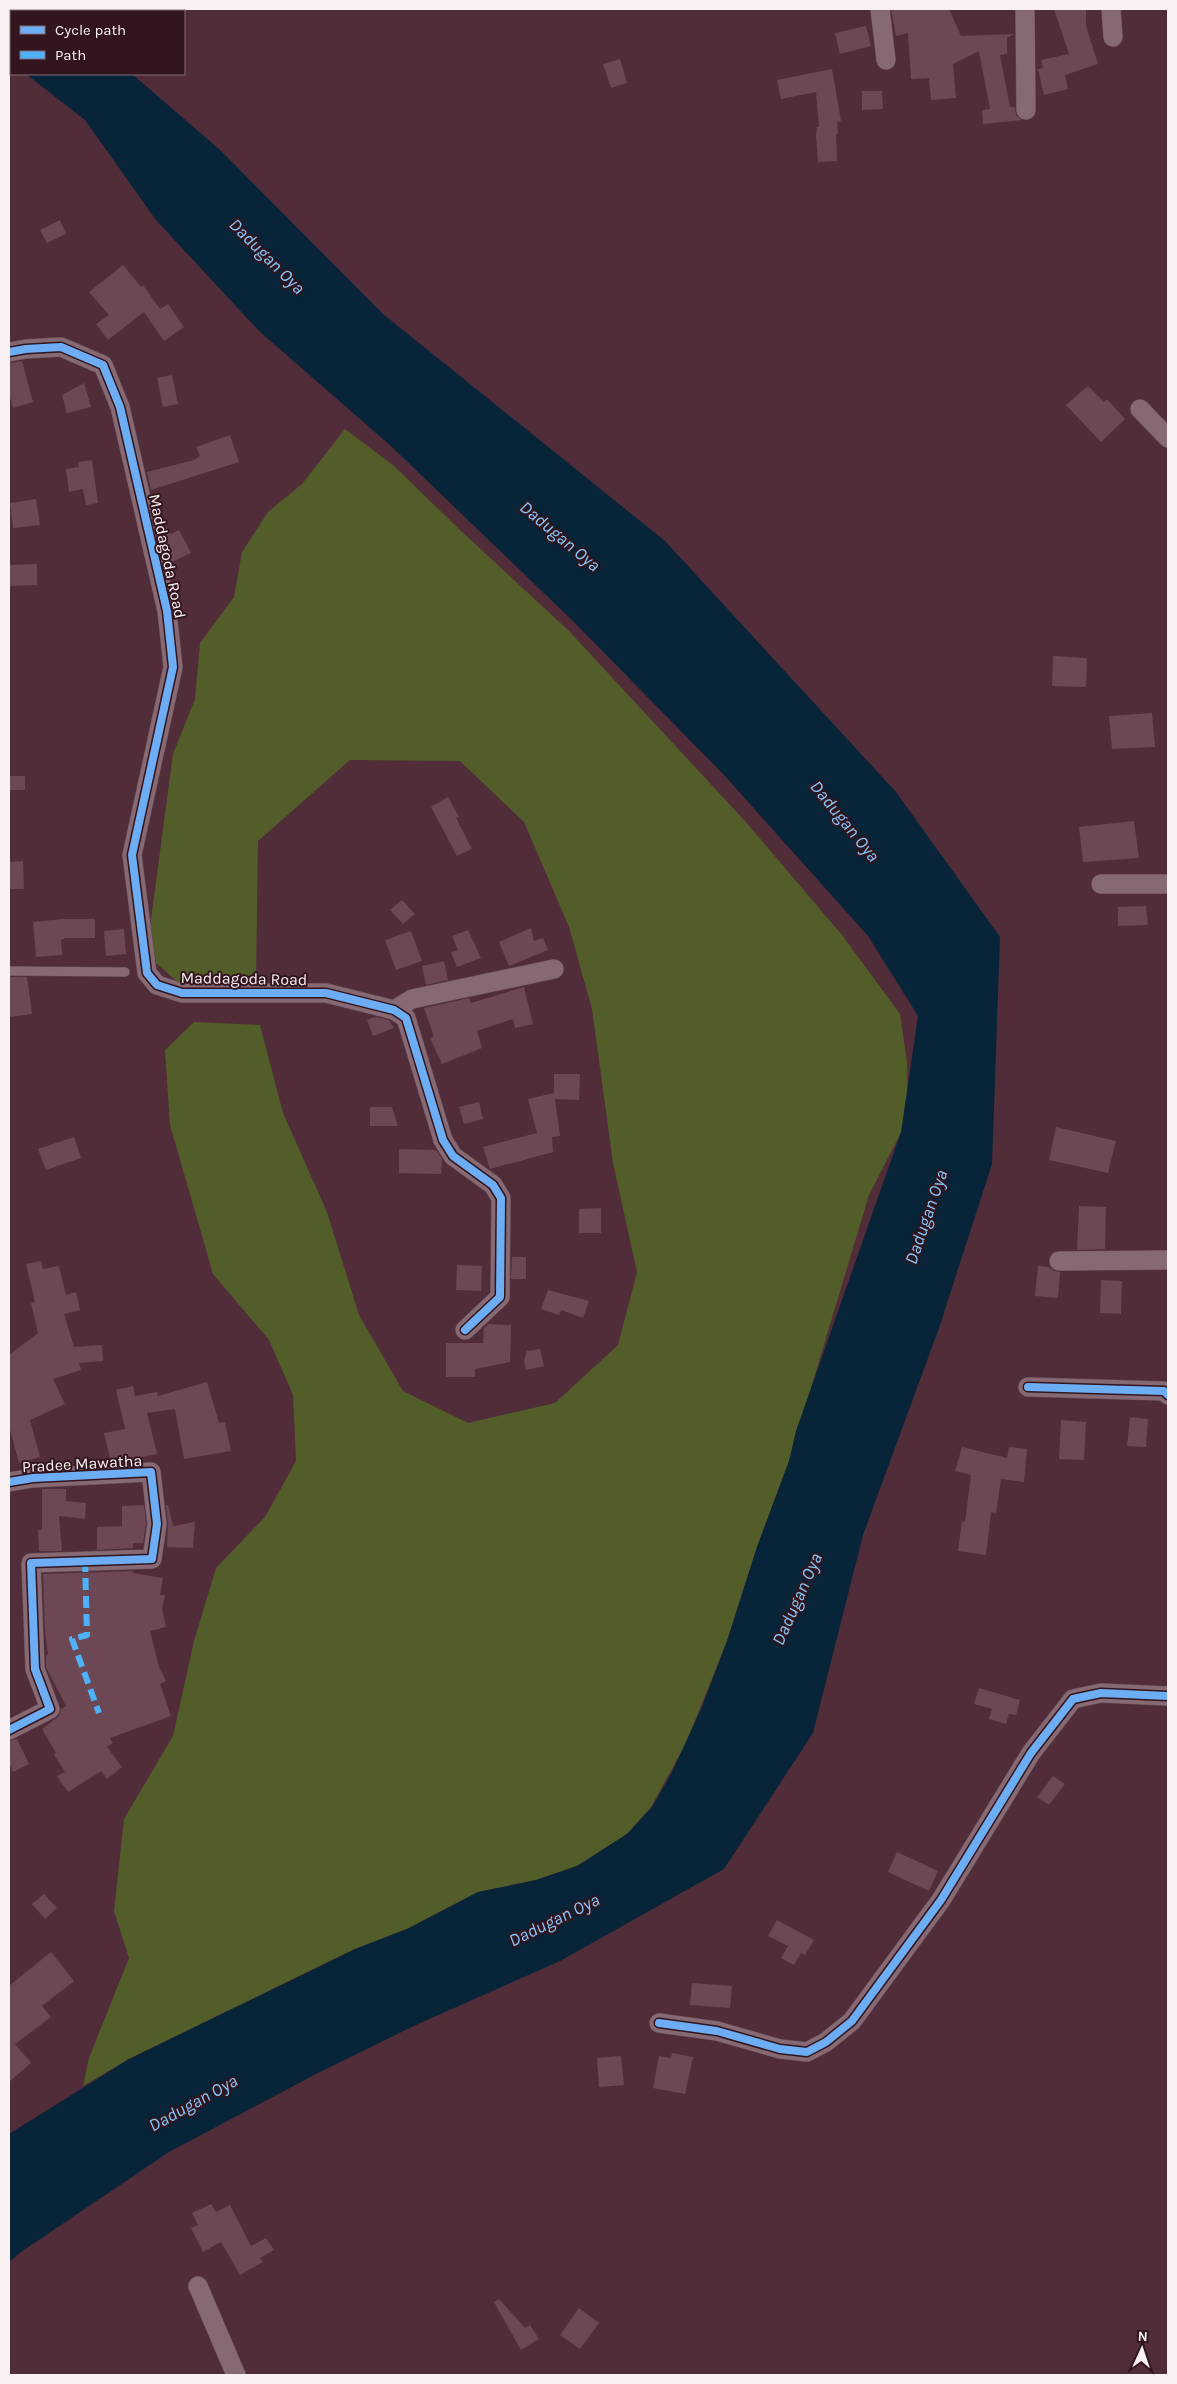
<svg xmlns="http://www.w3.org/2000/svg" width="1177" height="2384" font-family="Karla,sans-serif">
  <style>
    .green { fill: #535d29 }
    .water { fill: #082438 }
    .building { fill: #6b4854 }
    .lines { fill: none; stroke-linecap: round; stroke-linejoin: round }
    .service-casing { stroke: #624a53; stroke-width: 10 }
    .minor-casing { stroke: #624a53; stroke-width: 20 }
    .service { stroke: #866972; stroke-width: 9 }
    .minor { stroke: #866972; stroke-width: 19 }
    .quiet { stroke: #4fb1f8; stroke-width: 6; stroke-dasharray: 12 6; stroke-linecap: butt }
    .cycleway-casing { stroke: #32151e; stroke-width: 11 }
    .cycleway { stroke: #6dadf4; stroke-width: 8 }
    .labels { text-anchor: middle; stroke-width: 4; stroke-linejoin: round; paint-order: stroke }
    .street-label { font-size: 16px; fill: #faf1f3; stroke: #32151e }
    .water-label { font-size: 18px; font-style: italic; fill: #83c9fd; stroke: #32151e }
  </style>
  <rect width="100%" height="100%" fill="#502d39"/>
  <polygon class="green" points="345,429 394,466 460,530 569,631 745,821 842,935 900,1014 907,1062 908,1119 869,1195 789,1461 757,1547 727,1641 686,1743 651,1807 627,1834 577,1866 536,1880 478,1892 407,1929 355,1949 129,2059 83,2086 89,2058 129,1958 114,1911 124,1819 173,1736 194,1641 216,1568 265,1517 296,1461 293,1395 269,1340 213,1274 170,1125 165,1050 194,1022 260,1025 283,1113 327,1212 359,1315 403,1391 468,1423 555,1403 618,1345 637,1272 613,1163 592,1009 569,927 524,822 460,761 350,760 258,841 256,982 237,985 181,985 156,963 150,927 173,754 195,699 200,643 234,597 242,552 268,512 302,484"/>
  <g class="water">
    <polygon points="9,9 60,9 62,11 11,11 11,62 9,60"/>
    <polygon points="26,74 132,74 219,149 383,314 665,541 896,792 1000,937 992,1164 939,1328 863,1535 813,1733 724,1869 560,1961 418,2024 316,2074 169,2152 21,2252 9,2262 9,2134 129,2059 355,1949 407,1929 478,1892 536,1880 577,1866 627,1834 652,1807 672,1772 702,1707 727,1641 757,1547 789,1461 796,1431 901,1132 918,1016 868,936 725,776 574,622 392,447 259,331 156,220 85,120"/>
  </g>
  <g class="building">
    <polygon points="891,9 949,9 961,36 1014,34 1007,38 1007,54 1000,55 1010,107 1015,107 1016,115 1022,120 983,124 982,110 990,109 979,51 953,64 956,98 931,100 929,78 911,79 908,33 896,36"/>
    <polygon points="1054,9 1086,9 1086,26 1098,64 1065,75 1068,89 1044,95 1038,69 1043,68 1041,60 1069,54"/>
    <polygon points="866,26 871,46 840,54 835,33"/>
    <polygon points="620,59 627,83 611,88 603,64"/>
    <polygon points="832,69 841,121 837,122 838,134 836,134 837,161 818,162 816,135 817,127 819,127 816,92 781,99 777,80"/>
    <polygon points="862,91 882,91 883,109 862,110"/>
    <polygon points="60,220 66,234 47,243 40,230"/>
    <polygon points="123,265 141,287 143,285 160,309 168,304 184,327 164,341 144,312 108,340 96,324 109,315 89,292"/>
    <polygon points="22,361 33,402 13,408 9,394 9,363"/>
    <polygon points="172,375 178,404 163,407 157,378"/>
    <polygon points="84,383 91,407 67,413 62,395"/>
    <polygon points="1088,386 1104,402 1107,399 1125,419 1101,442 1066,405"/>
    <polygon points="230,435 239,462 151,490 147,472 194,460 200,456 196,447"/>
    <polygon points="92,460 98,503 86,505 83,489 69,492 66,469 79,467 78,462"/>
    <polygon points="36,499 40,525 13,528 10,503"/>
    <polygon points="167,527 171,534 179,530 191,553 170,563 160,531"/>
    <polygon points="37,564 37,585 9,586 9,565"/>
    <polygon points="1053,656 1087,658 1086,687 1052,686"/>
    <polygon points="1152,713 1155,747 1112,749 1109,716"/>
    <rect x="9" y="776" width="16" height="14"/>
    <polygon points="448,797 459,817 456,818 472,849 457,856 431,807"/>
    <polygon points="1134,821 1139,858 1083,862 1079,827"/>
    <polygon points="23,861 24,889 9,889 9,862"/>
    <polygon points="402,900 415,914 403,924 390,910"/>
    <polygon points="1146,906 1148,925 1118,926 1118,907"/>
    <polygon points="62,919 95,919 95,938 66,938 61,940 62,955 36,957 33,922"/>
    <polygon points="531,928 534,941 543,938 548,950 509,966 499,942"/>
    <polygon points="124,929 126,954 106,956 104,931"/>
    <polygon points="468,930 481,958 457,967 451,952 458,950 452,936"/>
    <polygon points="411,931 422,961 396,970 385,940"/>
    <polygon points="444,961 448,980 426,985 422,966"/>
    <polygon points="9,977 27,977 32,1014 9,1017"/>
    <polygon points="524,987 533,1024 515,1028 513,1019 477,1031 482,1048 442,1064 430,1038 434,1037 424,1008 469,998 471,1003"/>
    <polygon points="375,1017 389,1020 394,1028 373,1036 367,1020"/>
    <polygon points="554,1074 580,1074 579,1100 555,1099 560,1136 552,1137 553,1152 490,1169 483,1147 537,1133 528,1099 554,1093"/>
    <polygon points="479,1102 483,1119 464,1124 459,1107"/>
    <polygon points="370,1107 392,1107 398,1126 370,1126"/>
    <polygon points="1056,1127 1116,1141 1108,1173 1049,1160"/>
    <polygon points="74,1137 81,1158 46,1170 38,1149"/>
    <polygon points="399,1149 436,1150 442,1159 441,1174 399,1173"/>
    <polygon points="1079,1206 1106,1207 1105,1249 1077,1250"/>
    <polygon points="601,1208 601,1233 579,1233 579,1209"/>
    <polygon points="512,1257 526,1257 526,1279 511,1279"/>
    <polygon points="41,1261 43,1269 59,1266 66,1295 76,1292 80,1310 64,1314 74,1347 102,1345 103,1361 79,1363 81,1370 53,1379 65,1404 30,1420 40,1457 19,1463 9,1426 9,1355 38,1333 31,1303 35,1302 26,1264"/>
    <polygon points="457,1265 482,1266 481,1291 456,1290"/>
    <polygon points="1038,1266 1049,1267 1054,1271 1060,1272 1058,1298 1035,1296"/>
    <polygon points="1101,1280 1122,1281 1121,1314 1100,1313"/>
    <polygon points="548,1290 589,1301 583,1318 561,1310 559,1315 541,1309"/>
    <polygon points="488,1324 511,1325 510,1362 475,1369 475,1377 446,1377 446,1343 483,1343 484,1328"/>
    <polygon points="540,1349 544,1366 526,1370 524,1361 527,1351"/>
    <polygon points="207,1382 219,1423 225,1422 231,1451 184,1459 175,1409 147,1413 157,1454 133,1459 134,1462 111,1463 104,1433 125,1429 116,1390 133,1386 135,1396 157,1392 158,1396"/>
    <polygon points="1130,1417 1148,1419 1146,1447 1127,1446"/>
    <polygon points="1061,1420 1086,1422 1084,1460 1059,1459"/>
    <polygon points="962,1447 1007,1458 1009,1447 1027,1449 1024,1482 1001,1479 996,1513 991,1512 986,1555 958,1551 962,1521 965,1522 971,1475 955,1471"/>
    <polygon points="42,1489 66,1489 66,1501 86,1503 85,1519 59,1516 62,1551 39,1551 38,1530 42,1530"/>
    <polygon points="144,1505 146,1524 143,1543 133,1543 133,1548 97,1550 97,1527 122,1526 122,1506"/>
    <polygon points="166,1505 168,1505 173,1526 195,1522 193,1548 167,1547 168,1523"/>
    <polygon points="133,1571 133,1573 163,1578 160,1595 165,1595 162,1609 166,1627 150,1631 159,1667 166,1681 160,1684 171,1716 110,1738 113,1743 107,1747 122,1767 107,1779 101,1771 68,1792 57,1776 65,1772 54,1755 56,1753 42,1729 59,1716 61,1709 66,1706 46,1667 46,1656 48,1654 45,1631 43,1574"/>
    <polygon points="979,1688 1020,1700 1016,1715 1009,1714 1006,1724 989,1719 992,1709 974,1704"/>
    <polygon points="17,1739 29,1764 13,1772 9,1763 9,1741"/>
    <polygon points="1053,1776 1065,1784 1049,1805 1037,1797"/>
    <polygon points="897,1852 938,1871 929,1891 888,1872"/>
    <polygon points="44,1894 57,1908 45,1919 32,1904"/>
    <polygon points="777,1920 814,1940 805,1955 801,1953 794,1965 781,1958 788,1946 768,1936"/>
    <polygon points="51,1952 74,1981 42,2006 51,2017 15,2044 31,2063 9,2082 9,1986"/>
    <polygon points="692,1983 732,1986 730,2008 690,2005"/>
    <polygon points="672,2053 693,2057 685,2094 653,2088 659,2056 671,2058"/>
    <polygon points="621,2056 624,2085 599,2087 597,2058"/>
    <polygon points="211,2204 216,2212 230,2205 251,2246 266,2238 274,2250 260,2258 263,2262 240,2275 221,2242 203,2252 191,2228 198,2225 192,2213"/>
    <polygon points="499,2299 525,2328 530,2325 539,2339 521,2350 494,2302"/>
    <polygon points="579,2308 599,2323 580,2349 560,2335"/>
  </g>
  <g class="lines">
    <g class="service-casing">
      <polyline id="service" points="9,971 125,972"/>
    </g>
    <g class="minor-casing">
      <g id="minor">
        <polyline points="880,9 886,60"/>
        <polyline points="1025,9 1026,110"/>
        <polyline points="1111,9 1113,37"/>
        <polyline points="9,352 26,349 61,347 103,365 120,407 167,611 173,667 132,855 147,973 157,985 182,993 326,993 394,1010 406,1018 443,1140 453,1156 493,1185 501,1198 500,1297 465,1330"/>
        <polyline points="1140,409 1168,438"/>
        <polyline points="1101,884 1168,884"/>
        <polyline points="394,1010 412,999 554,969"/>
        <polyline points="1059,1261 1168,1260"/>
        <polyline points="1028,1387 1164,1391 1168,1395"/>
        <polyline points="9,1482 33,1478 151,1472 157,1524 152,1559 31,1563 35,1669 50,1709 9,1730"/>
        <polyline points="659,2023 717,2031 780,2049 807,2052 826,2042 852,2021 941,1900 1031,1753 1073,1699 1101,1693 1168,1696"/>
        <polyline points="198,2286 236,2375"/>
      </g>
    </g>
    <use href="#service" class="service"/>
    <use href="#minor" class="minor"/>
    <polyline class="quiet" points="85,1560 87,1635 72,1639 99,1713"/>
    <g class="cycleway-casing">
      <g id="cycleway">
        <polyline points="9,352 26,349 61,347 103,365 120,407 167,611 173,667 132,855 147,973 157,985 182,993 326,993 394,1010 406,1018 443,1140 453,1156 493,1185 501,1198 500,1297 465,1330"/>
        <polyline points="1028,1387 1164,1391 1168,1395"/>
        <polyline points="9,1482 33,1478 151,1472 157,1524 152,1559 31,1563 35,1669 50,1709 9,1730"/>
        <polyline points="659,2023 717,2031 780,2049 807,2052 826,2042 852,2021 941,1900 1031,1753 1073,1699 1101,1693 1168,1696"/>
      </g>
    </g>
    <use href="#cycleway" class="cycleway"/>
  </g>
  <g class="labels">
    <g class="street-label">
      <text transform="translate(168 556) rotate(78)" y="6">Maddagoda Road</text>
      <text transform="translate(244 978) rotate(1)" y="6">Maddagoda Road</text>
      <text transform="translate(82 1463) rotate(-3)" y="6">Pradee Mawatha</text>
    </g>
    <g class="water-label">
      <text transform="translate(267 256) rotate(45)" y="6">Dadugan Oya</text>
      <text transform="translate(560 536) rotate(40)" y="6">Dadugan Oya</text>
      <text transform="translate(845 821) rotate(51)" y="6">Dadugan Oya</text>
      <text transform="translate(926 1217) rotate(-71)" y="6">Dadugan Oya</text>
      <text transform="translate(797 1599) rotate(-66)" y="6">Dadugan Oya</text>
      <text transform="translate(554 1920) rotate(-26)" y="6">Dadugan Oya</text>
      <text transform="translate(193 2103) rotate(-29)" y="6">Dadugan Oya</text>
    </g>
  </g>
  <rect width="1177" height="2384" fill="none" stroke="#faf1f3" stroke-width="20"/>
  <rect x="10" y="10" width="175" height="65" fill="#32151e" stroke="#826d73"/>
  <rect x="20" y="26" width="25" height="8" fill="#6dadf4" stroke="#826d73"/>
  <text x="55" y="35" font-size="15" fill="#faf1f3">Cycle path</text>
  <rect x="20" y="51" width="25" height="8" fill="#4fb1f8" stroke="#826d73"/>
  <text x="55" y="60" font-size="15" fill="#faf1f3">Path</text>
  <g transform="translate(1142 2349) rotate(3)" stroke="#32151e" stroke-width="4" paint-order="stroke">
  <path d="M0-4L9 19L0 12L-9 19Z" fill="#faf1f3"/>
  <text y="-8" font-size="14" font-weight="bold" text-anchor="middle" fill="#faf1f3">N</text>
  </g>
</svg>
